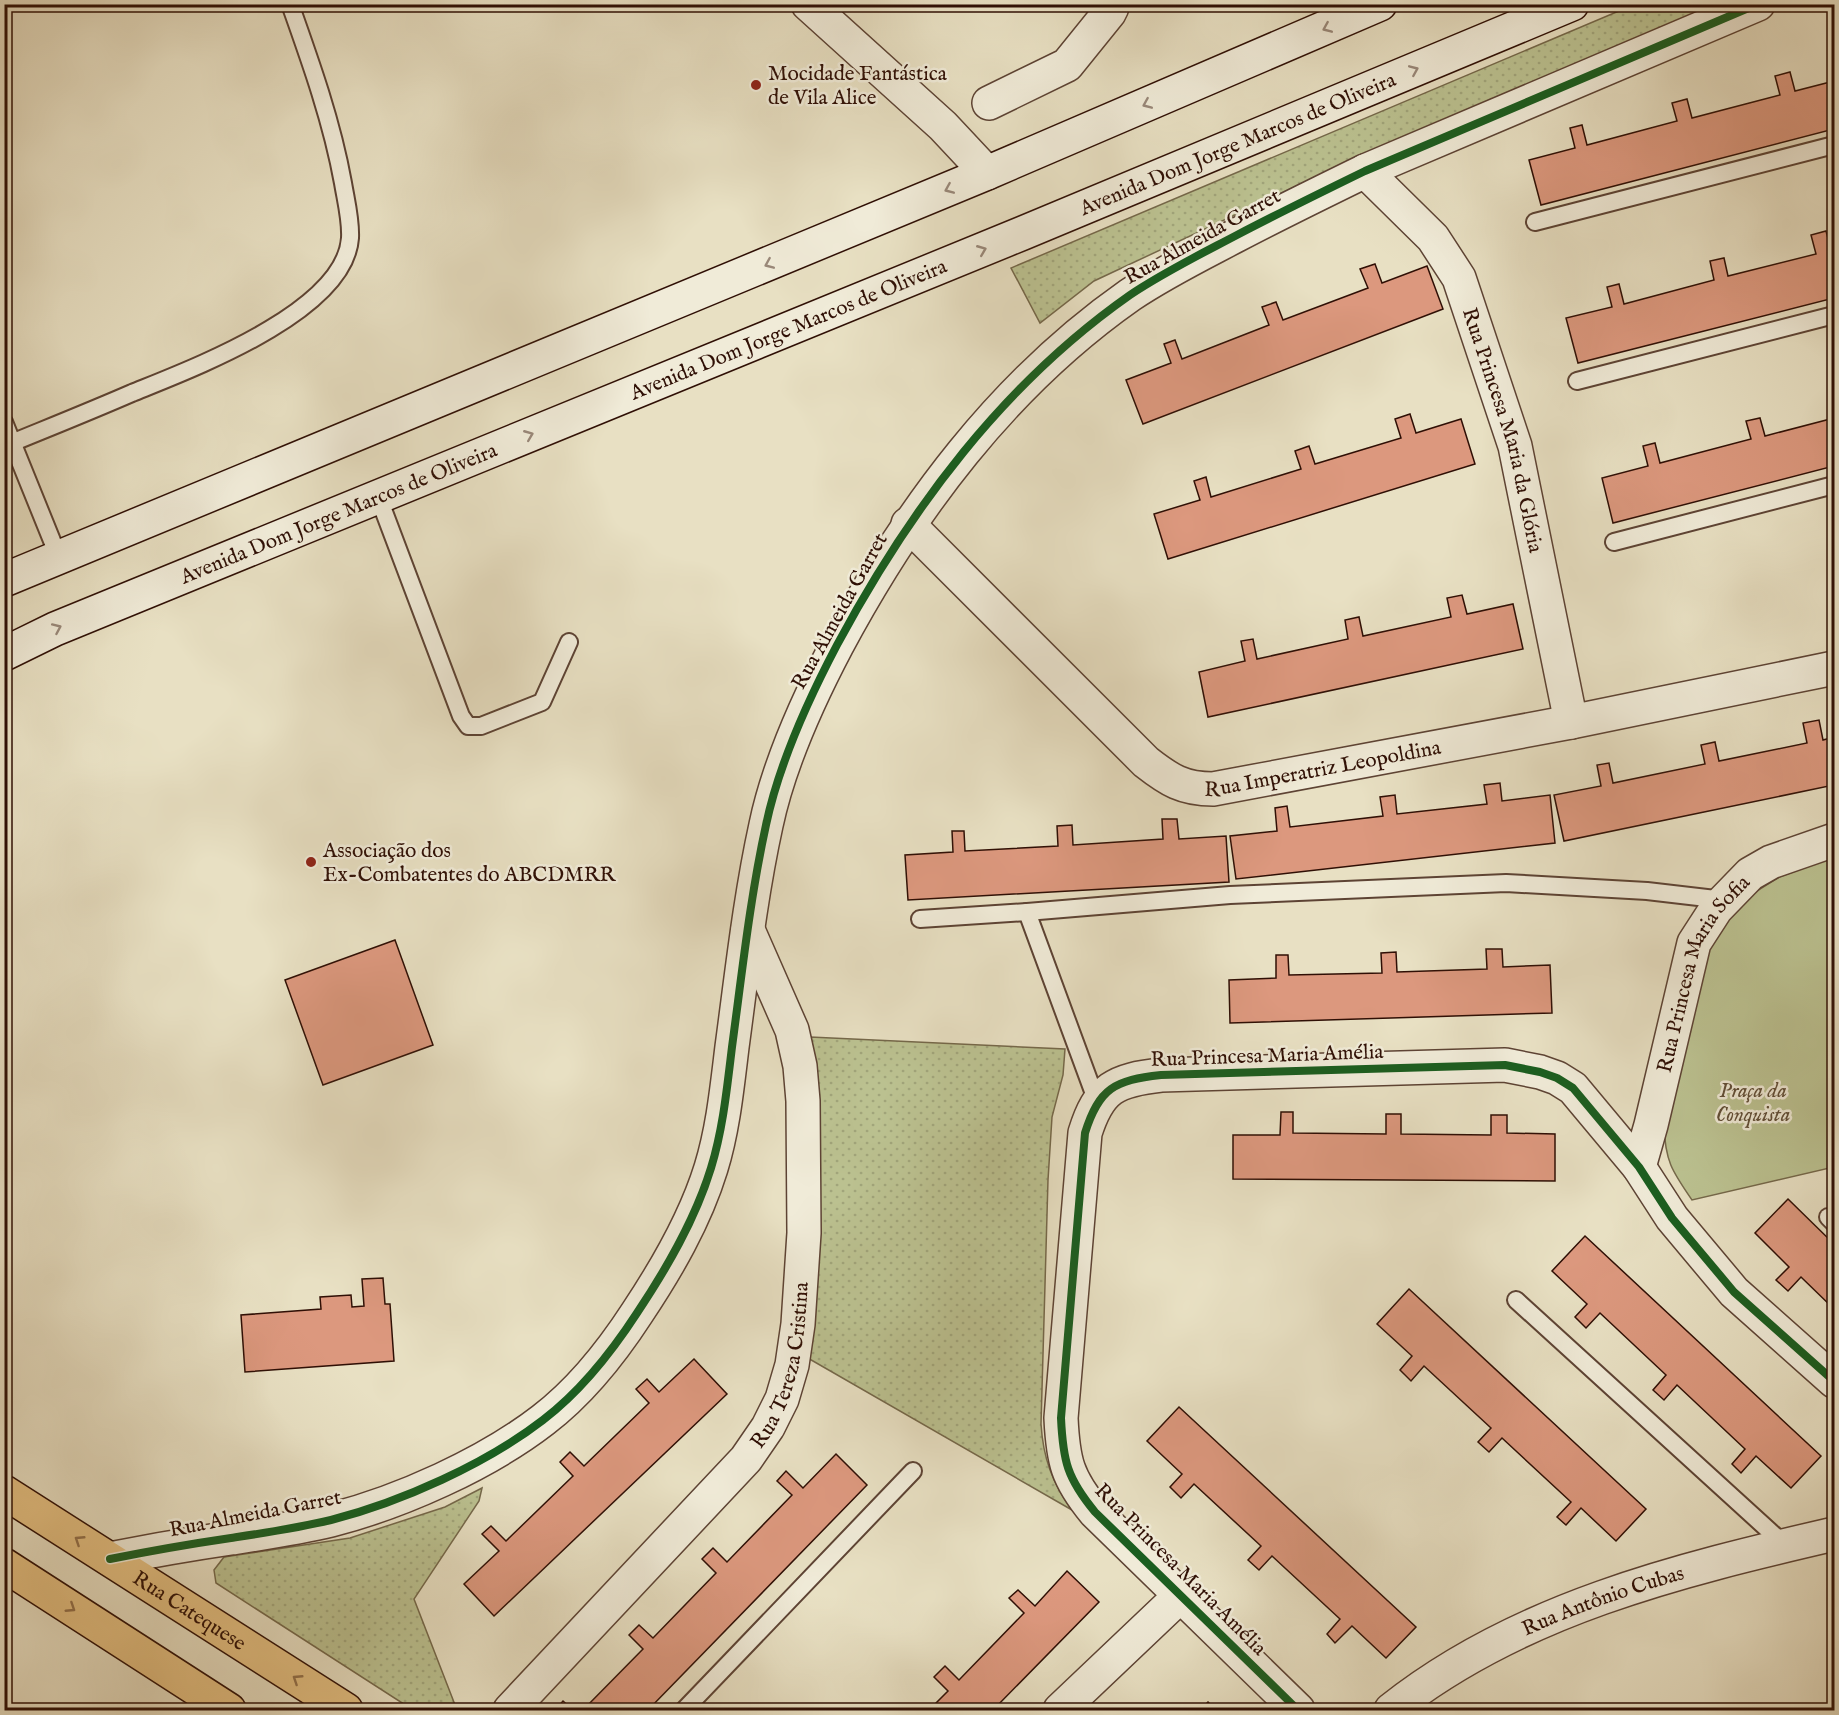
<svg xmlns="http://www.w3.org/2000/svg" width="1839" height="1715" font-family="'IM FELL English',serif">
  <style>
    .grass { fill: url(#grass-dots); stroke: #75684a; stroke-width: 1.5 }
    .park { fill: #bbc190; stroke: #75684a; stroke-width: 1.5 }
    .building { fill: #dc987e; stroke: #2f0f05; stroke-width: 1.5 }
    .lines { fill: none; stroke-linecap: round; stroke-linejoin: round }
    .service-casing { stroke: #5d4334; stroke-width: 20 }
    .minor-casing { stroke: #5d4334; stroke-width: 36 }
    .tertiary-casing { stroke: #5d4334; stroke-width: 36 }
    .secondary-casing { stroke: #2f0f05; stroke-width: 36 }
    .trunk-casing { stroke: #2f0f05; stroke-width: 36 }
    .service { stroke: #f0ebd8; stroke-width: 16 }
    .minor { stroke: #f0ebd8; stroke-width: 33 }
    .tertiary { stroke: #f0ebd8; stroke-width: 33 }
    .secondary { stroke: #f0ebd8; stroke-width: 33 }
    .trunk { stroke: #e4c082; stroke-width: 33 }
    .cycleway-casing { stroke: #f0ebd8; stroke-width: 11 }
    .cycleway { stroke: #1b5e20; stroke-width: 8 }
    .oneway { stroke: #998879 }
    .oneway2 { stroke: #93704a }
    .poi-dot { fill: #8f2418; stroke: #f0ebd8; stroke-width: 2 }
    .labels { text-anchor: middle; stroke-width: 5; stroke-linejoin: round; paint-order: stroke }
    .poi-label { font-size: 21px; fill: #2f0f05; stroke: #f0ebd8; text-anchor: start }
    .street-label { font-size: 21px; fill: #2f0f05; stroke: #f0ebd8 }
    .park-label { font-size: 21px; font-style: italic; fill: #604d36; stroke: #f0ebd8 }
  </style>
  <defs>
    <pattern id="grass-dots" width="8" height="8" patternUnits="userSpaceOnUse" patternTransform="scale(1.5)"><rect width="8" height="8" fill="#bbc190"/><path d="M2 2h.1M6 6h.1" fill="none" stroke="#a1a57b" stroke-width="1.8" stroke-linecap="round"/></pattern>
  </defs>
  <rect width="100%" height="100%" fill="#e8e0c3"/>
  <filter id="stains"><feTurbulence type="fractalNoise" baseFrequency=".00333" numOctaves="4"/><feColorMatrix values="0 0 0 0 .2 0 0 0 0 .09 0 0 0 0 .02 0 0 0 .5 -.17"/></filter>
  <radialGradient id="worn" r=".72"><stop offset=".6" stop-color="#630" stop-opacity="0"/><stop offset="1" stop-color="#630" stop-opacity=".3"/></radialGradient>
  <g class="grass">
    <polygon points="1633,5 1718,5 1350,161 1094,281 1040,323 1011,268"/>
    <path d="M810 1037 1065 1049 1063 1075 1052 1117 1048 1180 1041 1424C1043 1457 1052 1483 1072 1510L806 1357Z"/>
    <polygon points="482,1488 479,1501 414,1599 457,1710 413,1710 216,1583 214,1570 224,1557 350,1538 445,1507"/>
  </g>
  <path class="park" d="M1834 857V1167L1692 1200C1672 1171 1665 1161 1664 1125L1707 946 1731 915 1752 894 1779 877Z"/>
  <g class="building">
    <polygon points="1790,72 1795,91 1834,81 1834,129 1541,205 1529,160 1575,148 1570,128 1582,125 1587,145 1677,121 1672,103 1687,99 1692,118 1780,95 1775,76"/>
    <polygon points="1826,231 1831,250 1834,250 1834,298 1578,363 1566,318 1612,307 1607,287 1619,284 1624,304 1714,280 1710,261 1724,258 1728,276 1816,254 1811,235"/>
    <polygon points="1375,264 1382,283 1427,266 1443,309 1143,424 1126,380 1171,363 1164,344 1175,340 1182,359 1269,325 1262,307 1276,302 1283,320 1368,288 1360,269"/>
    <polygon points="1410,414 1416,433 1461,419 1475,464 1168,559 1154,514 1200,500 1194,481 1206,477 1211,497 1301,469 1295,451 1309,446 1315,464 1401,438 1395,419"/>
    <polygon points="1760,418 1765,436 1834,418 1834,466 1613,523 1602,478 1648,466 1643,446 1655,443 1660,463 1751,439 1746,421"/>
    <polygon points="1462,595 1467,614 1513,604 1523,649 1208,717 1199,672 1245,661 1241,641 1253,639 1257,659 1348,639 1345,620 1359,617 1363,636 1451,617 1447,598"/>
    <polygon points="1819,720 1823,740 1834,737 1834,785 1564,841 1554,795 1601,786 1597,765 1609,763 1613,783 1705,764 1701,745 1715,742 1719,761 1807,743 1803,723"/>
    <polygon points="1500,783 1502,801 1550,795 1555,843 1236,879 1230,836 1277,831 1275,808 1287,806 1290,827 1383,816 1380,797 1395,795 1397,814 1487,804 1484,785"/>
    <polygon points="1162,819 1177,819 1179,839 1226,836 1229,882 908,900 905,855 953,852 952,831 964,831 965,851 1058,846 1057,826 1072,825 1073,845 1163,839"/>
    <polygon points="395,940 433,1045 323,1085 285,980"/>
    <polygon points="1486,949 1502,949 1503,967 1550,965 1552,1013 1230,1023 1229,980 1276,978 1276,955 1288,955 1289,975 1382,973 1381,953 1396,952 1397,972 1487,969"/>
    <polygon points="1281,1112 1293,1112 1293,1133 1386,1134 1386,1114 1401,1114 1401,1134 1491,1135 1491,1115 1507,1115 1507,1133 1555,1134 1555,1181 1233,1179 1233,1135 1280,1135"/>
    <polygon points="1788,1199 1834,1244 1834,1309 1801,1277 1788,1291 1776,1280 1789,1267 1755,1233"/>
    <polygon points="1585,1236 1821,1456 1791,1488 1756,1456 1741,1473 1732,1464 1745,1449 1677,1385 1664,1400 1653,1390 1666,1375 1600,1313 1586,1328 1575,1317 1587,1304 1552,1271"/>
    <polygon points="383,1278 385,1304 390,1304 394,1361 245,1372 241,1315 321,1309 320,1297 351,1295 352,1307 364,1306 362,1279"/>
    <polygon points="1409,1289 1646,1509 1616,1541 1581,1508 1566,1525 1557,1517 1571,1502 1502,1438 1489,1452 1478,1442 1491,1428 1424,1366 1411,1381 1400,1370 1412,1356 1377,1324"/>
    <polygon points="694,1359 727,1394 494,1616 464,1584 499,1551 482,1534 491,1526 506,1541 573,1476 560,1462 570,1452 584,1466 649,1403 636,1389 647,1379 659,1392"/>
    <polygon points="1179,1407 1416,1627 1386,1658 1352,1626 1335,1643 1327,1634 1340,1619 1272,1556 1259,1570 1248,1560 1261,1546 1194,1484 1181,1498 1170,1487 1182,1474 1147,1441"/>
    <polygon points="836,1454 867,1485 648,1710 583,1710 643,1649 629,1635 639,1625 653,1638 716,1573 702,1559 713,1548 727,1562 792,1495 777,1481 786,1471 803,1488"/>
    <polygon points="1067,1571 1099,1602 993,1710 929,1710 948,1691 934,1677 945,1666 959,1680 1024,1613 1009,1598 1018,1590 1035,1606"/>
    <polygon points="563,1701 573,1710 555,1710"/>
    <polygon points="1208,1702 1216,1710 1200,1710"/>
  </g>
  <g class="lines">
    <g class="service-casing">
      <g id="service">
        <polyline points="1535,222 1834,145"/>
        <polyline points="1577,381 1834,315"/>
        <polyline points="4,422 59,558"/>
        <path d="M14 442C53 426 93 410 132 393 191 369 345 312 350 238 351 220 346 201 343 183 332 122 311 63 290 4"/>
        <polyline points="378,496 461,716 468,726 481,726 542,702 569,642"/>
        <polyline points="1614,542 1834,485"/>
        <polyline points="1027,912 1097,1102"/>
        <polyline points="920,919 1027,912 1230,895 1506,883 1647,891 1724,900"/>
        <polyline points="1828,1217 1834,1223"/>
        <polyline points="1516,1300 1785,1545"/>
        <polyline points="684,1710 913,1471"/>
      </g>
    </g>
    <g class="minor-casing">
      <g id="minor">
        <polyline points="808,4 943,126 987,173"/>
        <polyline points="989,103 1067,65 1109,13 1112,7 1111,4"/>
        <path id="s1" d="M1365 171 1433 238 1459 278 1515 446 1571 722"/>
        <path id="s2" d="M908 524 1146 762C1169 780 1183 789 1213 789L1571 722 1834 668"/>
        <path id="s3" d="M1639 1167 1651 1125 1694 943 1716 909 1750 874 1771 862 1834 840"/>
        <path d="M110 1559C150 1551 190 1544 231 1538 264 1533 298 1528 331 1520 401 1502 486 1464 543 1420 581 1391 611 1353 637 1313 667 1268 695 1220 711 1168 723 1129 727 1088 732 1047 742 973 750 898 766 825 779 763 808 700 837 645 910 509 1003 384 1130 295 1164 272 1201 254 1237 235 1279 213 1322 192 1365 171L1758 4"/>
        <path id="s4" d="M510 1710 746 1459 768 1427 782 1399 792 1365 798 1324 804 1233 803 1101 800 1066 792 1030 748 930"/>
        <polyline points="1060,1710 1180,1596"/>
        <path d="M1298 1710 1095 1512C1067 1478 1063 1461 1061 1418L1085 1133C1099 1088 1115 1080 1161 1075L1505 1065 1540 1072 1557 1078 1573 1088 1639 1167 1672 1218 1734 1292 1834 1381"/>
      </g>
    </g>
    <g class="tertiary-casing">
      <g id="tertiary">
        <path id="s5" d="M1391 1710C1518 1609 1679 1570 1834 1534"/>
      </g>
    </g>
    <g class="secondary-casing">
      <g id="secondary">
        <polyline points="4,580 987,173 1380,4"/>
        <path id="s6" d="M4 654 55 629 1023 233 1572 4"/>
      </g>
    </g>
    <g class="trunk-casing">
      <g id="trunk">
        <path id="s7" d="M4 1492 346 1710"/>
        <polyline points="4,1565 229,1710"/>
      </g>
    </g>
    <use href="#service" class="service"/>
    <use href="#minor" class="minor"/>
    <use href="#tertiary" class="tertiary"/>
    <use href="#secondary" class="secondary"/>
    <use href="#trunk" class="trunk"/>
    <g class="cycleway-casing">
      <g id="cycleway">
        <path d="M110 1559C150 1551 190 1544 231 1538 264 1533 298 1528 331 1520 401 1502 486 1464 543 1420 581 1391 611 1353 637 1313 667 1268 695 1220 711 1168 723 1129 727 1088 732 1047 742 973 750 898 766 825 779 763 808 700 837 645 910 509 1003 384 1130 295 1164 272 1201 254 1237 235 1279 213 1322 192 1365 171L1758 4"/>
        <path d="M1298 1710 1095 1512C1067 1478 1063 1461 1061 1418L1085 1133C1099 1088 1115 1080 1161 1075L1505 1065 1540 1072 1557 1078 1573 1088 1639 1167 1672 1218 1734 1292 1834 1381"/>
      </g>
    </g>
    <use href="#cycleway" class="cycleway"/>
  </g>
  <defs><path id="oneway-chevron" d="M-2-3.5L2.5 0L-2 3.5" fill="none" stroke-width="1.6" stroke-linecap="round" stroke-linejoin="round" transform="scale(1.5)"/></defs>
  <g class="oneway">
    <use href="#oneway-chevron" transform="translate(1327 28) rotate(157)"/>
    <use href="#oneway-chevron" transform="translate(1414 70) rotate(-23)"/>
    <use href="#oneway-chevron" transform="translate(1147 104) rotate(157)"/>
    <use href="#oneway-chevron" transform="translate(949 189) rotate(157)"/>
    <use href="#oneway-chevron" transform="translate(982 250) rotate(-22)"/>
    <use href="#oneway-chevron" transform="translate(769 264) rotate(157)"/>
    <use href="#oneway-chevron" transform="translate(529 435) rotate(-22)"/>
    <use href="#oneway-chevron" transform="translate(57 628) rotate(-24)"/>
  </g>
  <g class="oneway2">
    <use href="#oneway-chevron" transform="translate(79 1540) rotate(-147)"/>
    <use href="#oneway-chevron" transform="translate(71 1608) rotate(33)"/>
    <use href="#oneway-chevron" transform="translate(297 1679) rotate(-147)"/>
  </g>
  <g class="poi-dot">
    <circle cx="756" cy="85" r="6"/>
    <circle cx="311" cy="862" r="6"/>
  </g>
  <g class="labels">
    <g class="poi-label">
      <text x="768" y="80">Mocidade Fantástica<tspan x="768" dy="24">de Vila Alice</tspan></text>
      <text x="323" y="857">Associação dos<tspan x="323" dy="24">Ex-Combatentes do ABCDMRR</tspan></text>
    </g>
    <g class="street-label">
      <text dy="7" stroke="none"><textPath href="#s6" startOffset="1335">Avenida Dom Jorge Marcos de Oliveira</textPath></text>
      <text transform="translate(1202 236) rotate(-29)" y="7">Rua Almeida Garret</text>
      <text dy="7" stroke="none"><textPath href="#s6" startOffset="849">Avenida Dom Jorge Marcos de Oliveira</textPath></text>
      <text dy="7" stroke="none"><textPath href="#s1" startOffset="302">Rua Princesa Maria da Glória</textPath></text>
      <text dy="7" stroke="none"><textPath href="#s6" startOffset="363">Avenida Dom Jorge Marcos de Oliveira</textPath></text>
      <text transform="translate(839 611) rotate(-61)" y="7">Rua Almeida Garret</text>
      <text dy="7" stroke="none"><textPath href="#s2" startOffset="522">Rua Imperatriz Leopoldina</textPath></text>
      <text dy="7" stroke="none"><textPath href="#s3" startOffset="206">Rua Princesa Maria Sofia</textPath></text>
      <text transform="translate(1267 1055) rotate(-2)" y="7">Rua Princesa Maria Amélia</text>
      <text dy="7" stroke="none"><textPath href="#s4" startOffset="447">Rua Tereza Cristina</textPath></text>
      <text transform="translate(255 1513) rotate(-11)" y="7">Rua Almeida Garret</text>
      <text transform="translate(1181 1569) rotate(45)" y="7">Rua Princesa Maria Amélia</text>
      <text dy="7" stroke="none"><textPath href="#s5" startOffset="240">Rua Antônio Cubas</textPath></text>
      <text dy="7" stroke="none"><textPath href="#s7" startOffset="220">Rua Catequese</textPath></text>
    </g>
    <g class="park-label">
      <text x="1753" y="1097">Praça da<tspan x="1753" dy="24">Conquista</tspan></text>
    </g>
  </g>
  <rect width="1839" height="1715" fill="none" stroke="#e8e0c3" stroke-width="24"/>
  <rect x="6" y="6" width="1827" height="1703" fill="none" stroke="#2f0f05" stroke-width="3"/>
  <rect x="12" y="12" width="1815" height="1691" fill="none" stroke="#2f0f05" stroke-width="1.5"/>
  <rect width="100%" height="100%" filter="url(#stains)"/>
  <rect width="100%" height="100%" fill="url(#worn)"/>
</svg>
